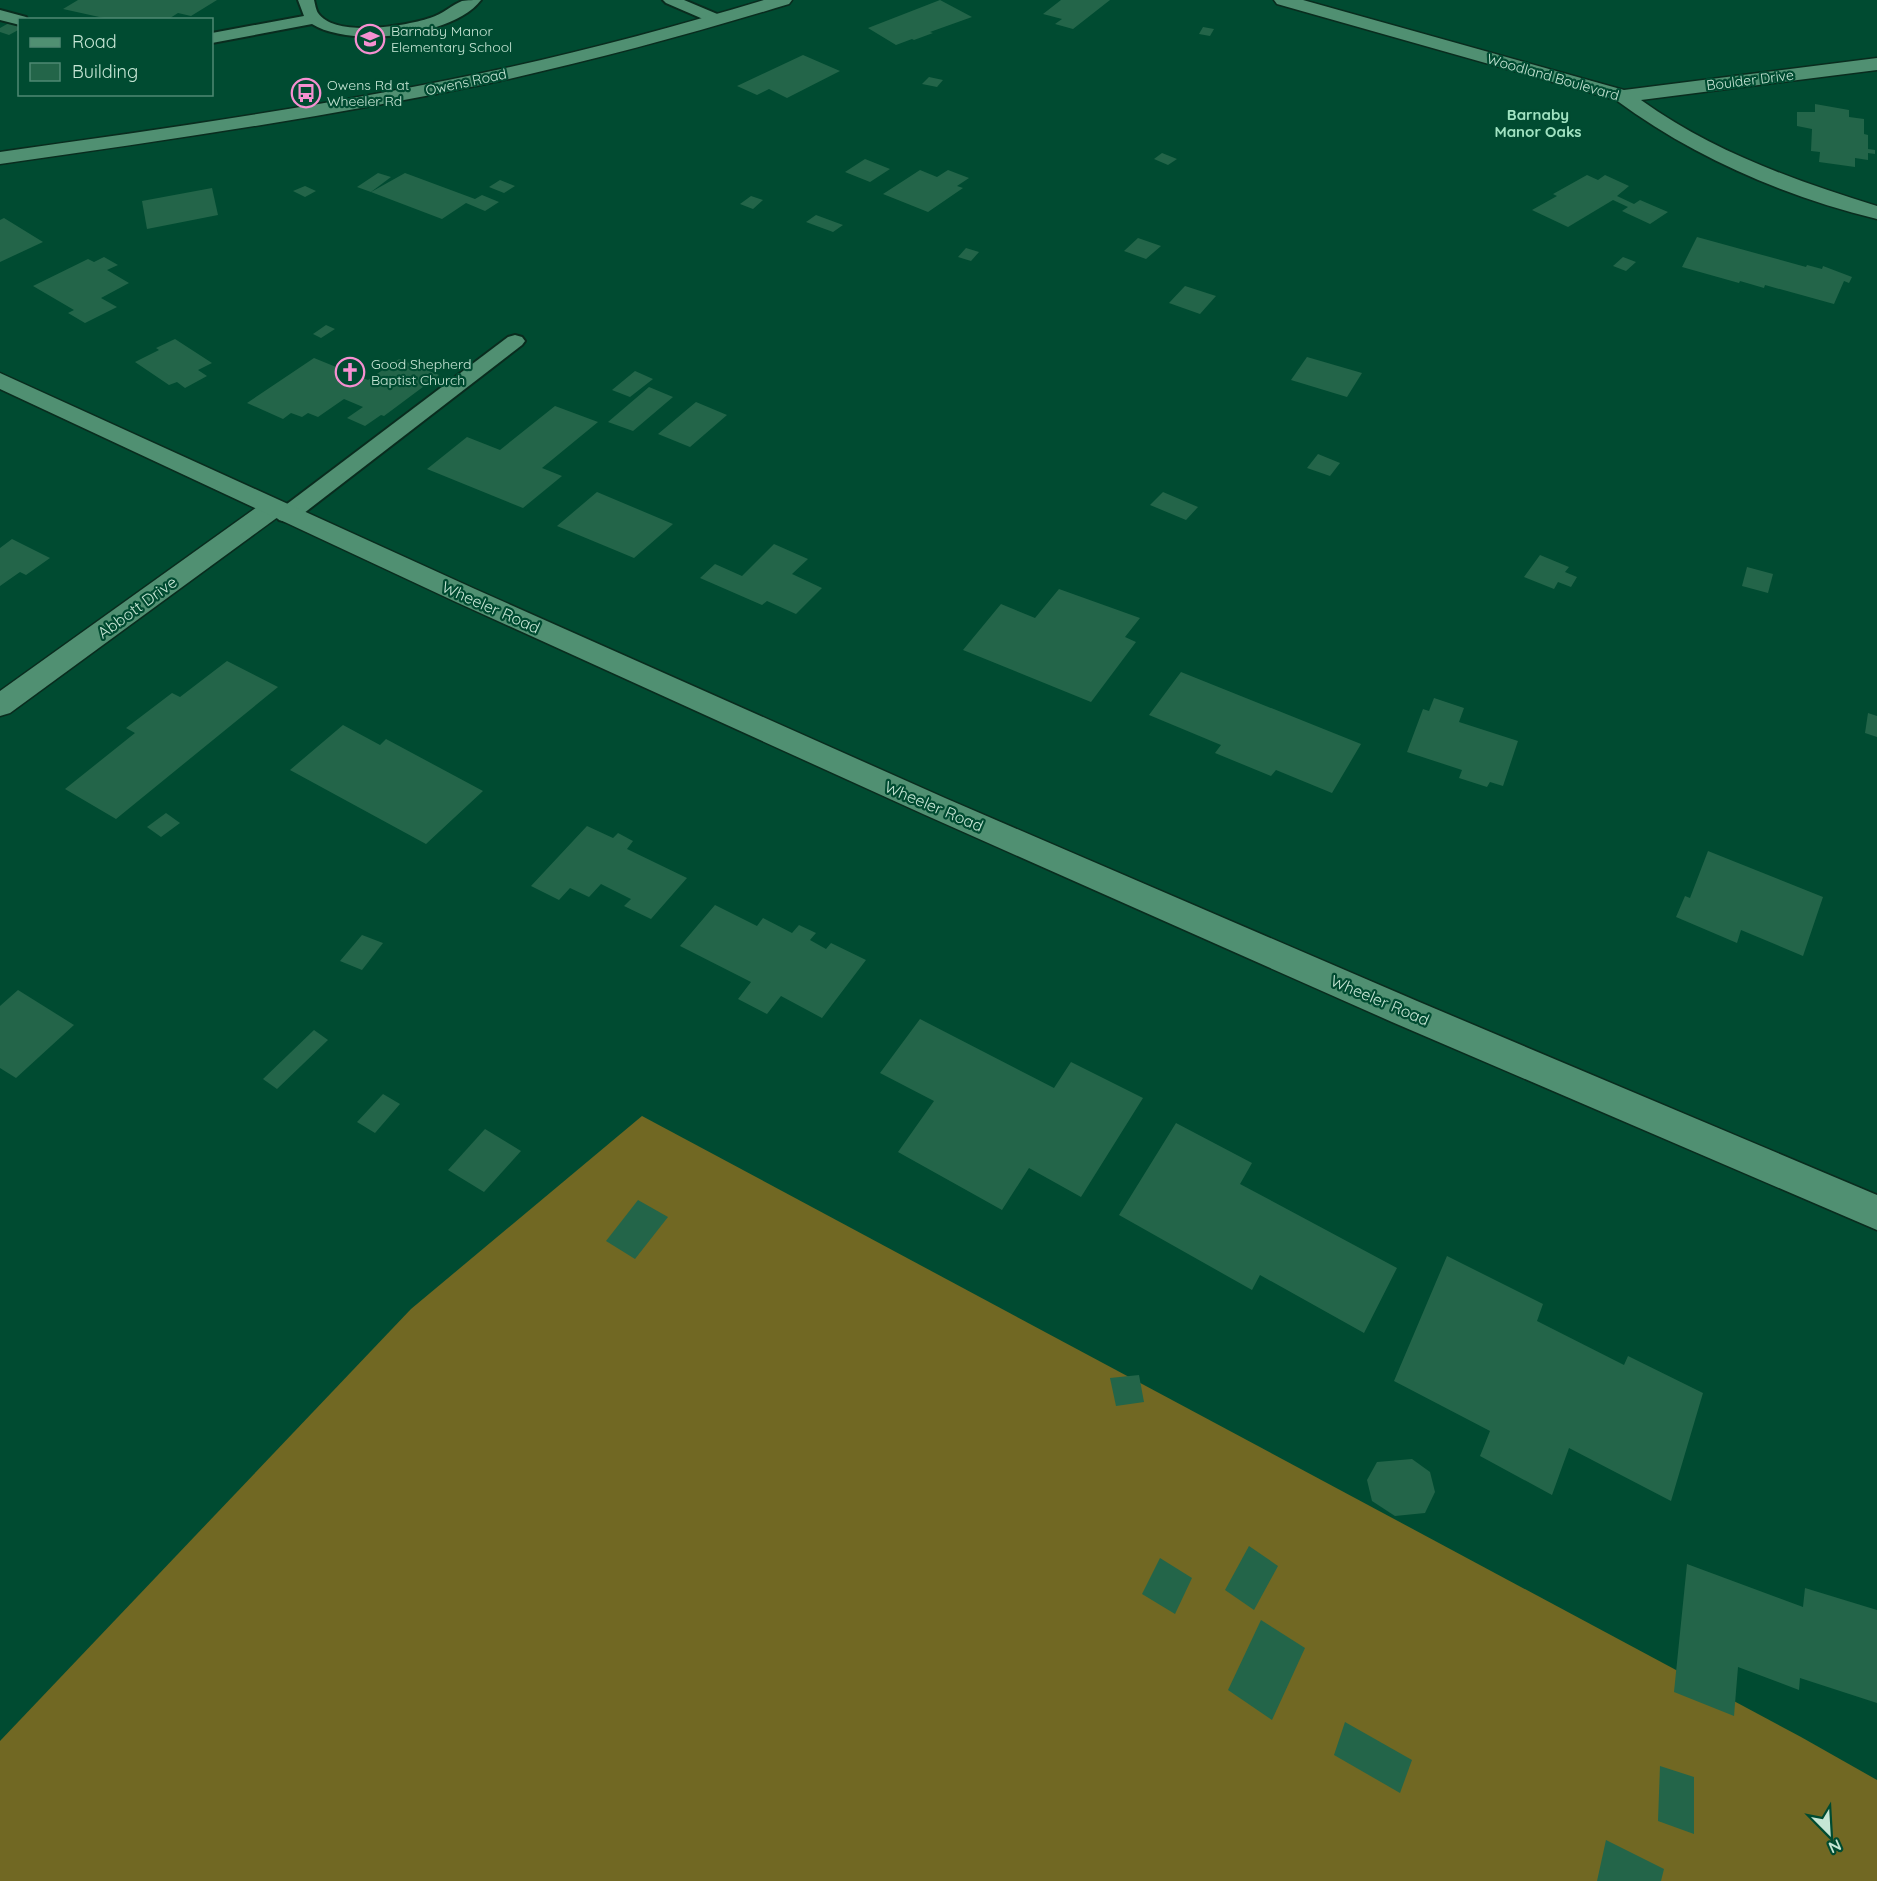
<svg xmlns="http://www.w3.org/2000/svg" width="1877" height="1881" font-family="Quicksand,sans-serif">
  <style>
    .forest { fill: #716823 }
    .building { fill: #236549 }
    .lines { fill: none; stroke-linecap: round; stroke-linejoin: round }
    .lane-casing { stroke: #092c1e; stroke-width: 4 }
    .street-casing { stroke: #092c1e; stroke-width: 3 }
    .secondary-casing { stroke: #092c1e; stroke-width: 3 }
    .lane { fill: #509072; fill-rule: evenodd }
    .street { fill: #509072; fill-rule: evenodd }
    .secondary { fill: #509072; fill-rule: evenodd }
    .labels { text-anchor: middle; stroke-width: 4.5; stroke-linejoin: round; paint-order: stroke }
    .far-poi-label { font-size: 14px; fill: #c6e6d5; stroke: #004b31; text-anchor: start }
    .far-street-label { font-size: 14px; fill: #c6e6d5; stroke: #004b31 }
    .far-neighbourhood-label { font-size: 15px; font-weight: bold; fill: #a0e2c1; stroke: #004b31 }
    .street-label { font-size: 16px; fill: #c6e6d5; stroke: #004b31 }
  </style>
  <rect width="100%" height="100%" fill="#004b31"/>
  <polygon class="forest" points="642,1116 1801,1737 1877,1780 1877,1881 0,1881 0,1741 411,1309"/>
  <g class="building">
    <polygon points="78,0 217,0 191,16 178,13 167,20 113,20 63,9"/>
    <polygon points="940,0 972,17 930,32 933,33 914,40 912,39 896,45 868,28"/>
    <polygon points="1061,0 1110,0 1073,29 1055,24 1062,19 1043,14"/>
    <polygon points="9,23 20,25 20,29 9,35 0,32 0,28"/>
    <polygon points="1203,27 1214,29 1210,36 1199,34"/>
    <polygon points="803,55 840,71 787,98 769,89 757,95 737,86"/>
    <polygon points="929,77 943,80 937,87 922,84"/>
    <polygon points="1815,104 1849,110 1849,117 1864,119 1864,134 1868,135 1868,149 1875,150 1875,154 1868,153 1868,160 1855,158 1855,167 1819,162 1820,152 1811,151 1812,129 1797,126 1797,112 1815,112"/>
    <polygon points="1162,153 1177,159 1168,165 1154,159"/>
    <polygon points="865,159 890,169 870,182 845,172"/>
    <polygon points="920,170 937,177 948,170 969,178 957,186 963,188 928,212 883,194"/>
    <polygon points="378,173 391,177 371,192 357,187"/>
    <polygon points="405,173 475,199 482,195 499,202 485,211 466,203 442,219 371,192"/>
    <polygon points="1587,175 1598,180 1605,175 1629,186 1617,196 1634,204 1640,200 1668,212 1650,224 1622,211 1628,207 1613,200 1568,227 1532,210 1557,196 1553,194"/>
    <polygon points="500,180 515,186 504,193 489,187"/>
    <polygon points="305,186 316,191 305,197 293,191"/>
    <polygon points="212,188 218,215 147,229 142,201"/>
    <polygon points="751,196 763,200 753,209 740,204"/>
    <polygon points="816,215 843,225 833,232 806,222"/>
    <polygon points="4,218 43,242 0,262 0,220"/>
    <polygon points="1697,237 1806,267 1807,265 1822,269 1823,266 1852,277 1849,283 1844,281 1834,304 1765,285 1764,288 1740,281 1739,283 1682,267"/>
    <polygon points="1138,238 1161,246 1146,259 1124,251"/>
    <polygon points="966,248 979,252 971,261 958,257"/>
    <polygon points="104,257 118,265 107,270 129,283 101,298 117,307 85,323 68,313 74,310 33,286 88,259 94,262"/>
    <polygon points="1623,257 1636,262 1626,271 1613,266"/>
    <polygon points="1185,286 1216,296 1200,314 1169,303"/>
    <polygon points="326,325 335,329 321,338 313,334"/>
    <polygon points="175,339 212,363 198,370 207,376 185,388 177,382 169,385 135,362 159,350 156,348"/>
    <polygon points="1307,357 1362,373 1347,397 1291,380"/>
    <polygon points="314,358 368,380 399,359 439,375 384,416 381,415 365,426 347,418 363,407 344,399 318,417 308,413 302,417 291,413 283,419 247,403"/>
    <polygon points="635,371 653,379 630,397 612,390"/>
    <polygon points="649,387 673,397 633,431 608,422"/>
    <polygon points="696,402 727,415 690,447 658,434"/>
    <polygon points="555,406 598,422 542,468 562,476 523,508 427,469 467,437 500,450"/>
    <polygon points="1318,454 1340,463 1330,476 1307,468"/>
    <polygon points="597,492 673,524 634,558 557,526"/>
    <polygon points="1163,492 1198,507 1186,520 1150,505"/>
    <polygon points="12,539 50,558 26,575 20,572 0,586 0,548"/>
    <polygon points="774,544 808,559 792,574 822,588 796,614 767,601 762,605 700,578 715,564 742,576"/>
    <polygon points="1540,555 1569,567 1565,572 1577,577 1571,587 1558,582 1554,589 1524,577"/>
    <polygon points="1747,567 1773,574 1768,593 1742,586"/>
    <polygon points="1059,589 1140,618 1125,637 1136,642 1091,702 963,650 1001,604 1035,618"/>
    <polygon points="227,661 278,687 116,819 65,789 135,733 126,728 172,693 180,697"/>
    <polygon points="1181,672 1361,744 1332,793 1276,770 1271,776 1215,753 1221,745 1149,715"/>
    <polygon points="1434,698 1464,708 1459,722 1518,741 1503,786 1490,782 1487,787 1459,778 1462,770 1407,752 1423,709 1429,711"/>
    <polygon points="1868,713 1877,716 1877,737 1865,733"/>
    <polygon points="343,725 380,745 386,739 483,791 426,844 290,770"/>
    <polygon points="166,813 180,823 161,837 147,827"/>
    <polygon points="587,826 613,838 618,833 633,841 627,849 687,878 651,919 624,906 631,899 601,884 589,897 570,888 559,900 531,886"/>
    <polygon points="1708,851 1823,897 1803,956 1741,930 1737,943 1676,917 1685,896 1690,898"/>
    <polygon points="715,905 757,926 763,918 792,933 799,925 816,933 810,940 826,949 831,943 866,960 822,1018 781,996 767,1014 738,999 751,982 680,946"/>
    <polygon points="362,935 383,943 362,970 340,961"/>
    <polygon points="18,990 74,1025 16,1078 0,1068 0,1006"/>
    <polygon points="920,1019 1054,1088 1071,1062 1143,1098 1081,1197 1029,1168 1002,1210 898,1152 934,1101 880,1073"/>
    <polygon points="314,1030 328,1040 277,1089 263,1079"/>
    <polygon points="383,1094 400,1104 375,1133 357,1122"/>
    <polygon points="1176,1123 1252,1163 1240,1184 1397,1268 1364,1333 1260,1275 1252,1290 1119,1215"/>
    <polygon points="485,1129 521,1151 484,1192 448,1170"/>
    <polygon points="638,1200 668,1217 635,1259 606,1241"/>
    <polygon points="1447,1256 1543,1304 1537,1321 1624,1365 1628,1356 1703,1393 1671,1501 1569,1448 1552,1495 1480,1456 1490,1431 1394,1381"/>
    <polygon points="1139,1375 1144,1402 1116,1406 1110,1378"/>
    <polygon points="1412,1459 1430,1472 1435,1492 1425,1513 1395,1516 1372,1501 1367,1480 1377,1462"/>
    <polygon points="1249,1546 1278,1566 1254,1610 1225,1590"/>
    <polygon points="1160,1558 1192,1578 1175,1614 1142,1594"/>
    <polygon points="1687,1564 1803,1607 1805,1588 1877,1610 1877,1703 1800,1678 1799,1690 1738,1667 1734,1716 1674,1692"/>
    <polygon points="1261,1620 1305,1648 1272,1720 1228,1690"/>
    <polygon points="1345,1722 1412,1760 1400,1793 1334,1755"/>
    <polygon points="1660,1766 1694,1777 1694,1834 1658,1821"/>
    <polygon points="1606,1840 1664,1869 1661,1881 1597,1881"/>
  </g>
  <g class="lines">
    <g class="lane-casing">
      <g id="lane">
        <path d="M298 0H314C315 4 316 10 318 13 335 38 406 26 430 18 443 14 452 5 462 1 467 0 475 0 481 0 453 37 350 48 312 24L212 43V33L304 16Z"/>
        <polygon points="663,0 684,0 722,16 724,19 716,24 710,22 666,3"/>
        <polygon points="0,10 26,17 28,20 20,20 20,25 0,20"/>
        <polygon points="515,335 522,337 525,341 522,345 295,520 287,522 279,520 276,515 279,510 508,337"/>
      </g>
    </g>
    <g class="street-casing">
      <g id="street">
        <path d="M1274 0H1303L1624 90 1877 58V70L1641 100C1712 151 1793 180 1877 206V219C1784 196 1693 157 1616 100L1277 4Z"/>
        <polygon points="273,500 282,502 286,508 282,514 10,713 0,716 0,691 264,502"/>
      </g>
    </g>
    <g class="secondary-casing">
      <g id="secondary">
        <path d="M764 0H792L789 4C694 33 598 59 500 81 335 116 168 140 0 164V152C168 128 335 105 501 69 589 50 677 26 764 0Z"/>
        <polygon points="0,373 475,589 945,798 1417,1001 1877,1195 1877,1230 1392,1022 923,814 456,602 0,389"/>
      </g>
    </g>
    <use href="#lane" class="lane"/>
    <use href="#street" class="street"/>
    <use href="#secondary" class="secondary"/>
  </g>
  <defs>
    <g id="school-ring" transform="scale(1.5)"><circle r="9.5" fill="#004b31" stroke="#f690d1" stroke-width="1.5"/><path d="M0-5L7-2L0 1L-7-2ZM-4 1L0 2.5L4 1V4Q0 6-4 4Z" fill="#f690d1"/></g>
    <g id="bus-ring" transform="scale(1.5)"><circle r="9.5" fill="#004b31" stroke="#f690d1" stroke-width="1.5"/><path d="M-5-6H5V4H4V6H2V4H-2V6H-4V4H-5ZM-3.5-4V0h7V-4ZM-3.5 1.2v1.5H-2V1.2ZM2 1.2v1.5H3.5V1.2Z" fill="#f690d1"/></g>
    <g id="church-ring" transform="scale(1.5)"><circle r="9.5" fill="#004b31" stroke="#f690d1" stroke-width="1.5"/><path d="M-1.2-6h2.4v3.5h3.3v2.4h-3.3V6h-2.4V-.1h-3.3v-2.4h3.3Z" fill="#f690d1"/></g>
  </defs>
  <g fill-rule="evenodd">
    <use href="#school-ring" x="370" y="39"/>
    <use href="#bus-ring" x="306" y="93"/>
    <use href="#church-ring" x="350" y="372"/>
  </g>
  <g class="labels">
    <g class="far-poi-label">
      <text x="391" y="36">Barnaby Manor<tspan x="391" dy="16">Elementary School</tspan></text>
      <text x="327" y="90">Owens Rd at<tspan x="327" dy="16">Wheeler Rd</tspan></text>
      <text x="371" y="369">Good Shepherd<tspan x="371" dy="16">Baptist Church</tspan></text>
    </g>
    <g class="far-street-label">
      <text transform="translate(1553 77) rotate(16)" y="5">Woodland Boulevard</text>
      <text transform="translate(1750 80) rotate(-7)" y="5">Boulder Drive</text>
      <text transform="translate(466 82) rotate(-12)" y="5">Owens Road</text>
    </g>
    <g class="far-neighbourhood-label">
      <text x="1538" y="120">Barnaby<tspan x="1538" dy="17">Manor Oaks</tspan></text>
    </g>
    <g class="street-label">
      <text transform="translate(137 607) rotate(-36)" y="6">Abbott Drive</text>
      <text transform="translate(491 607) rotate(24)" y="6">Wheeler Road</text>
      <text transform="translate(934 806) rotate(23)" y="6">Wheeler Road</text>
      <text transform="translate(1380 1000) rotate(23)" y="6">Wheeler Road</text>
    </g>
  </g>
  <rect x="18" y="18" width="195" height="78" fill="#004b31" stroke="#4f8973" stroke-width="1.5"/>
  <rect x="30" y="38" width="30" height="9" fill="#509072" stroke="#4f8973" stroke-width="1.5"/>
  <text x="72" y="48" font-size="18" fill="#c6e6d5">Road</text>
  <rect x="30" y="63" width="30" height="18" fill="#236549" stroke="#4f8973" stroke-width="1.5"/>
  <text x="72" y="78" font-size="18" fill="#c6e6d5">Building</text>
  <g transform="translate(1829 1833) rotate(156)" stroke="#004b31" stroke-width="4.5" paint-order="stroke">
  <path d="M0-4.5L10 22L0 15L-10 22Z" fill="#c6e6d5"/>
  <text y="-9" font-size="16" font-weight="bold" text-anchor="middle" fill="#c6e6d5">N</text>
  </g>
</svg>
